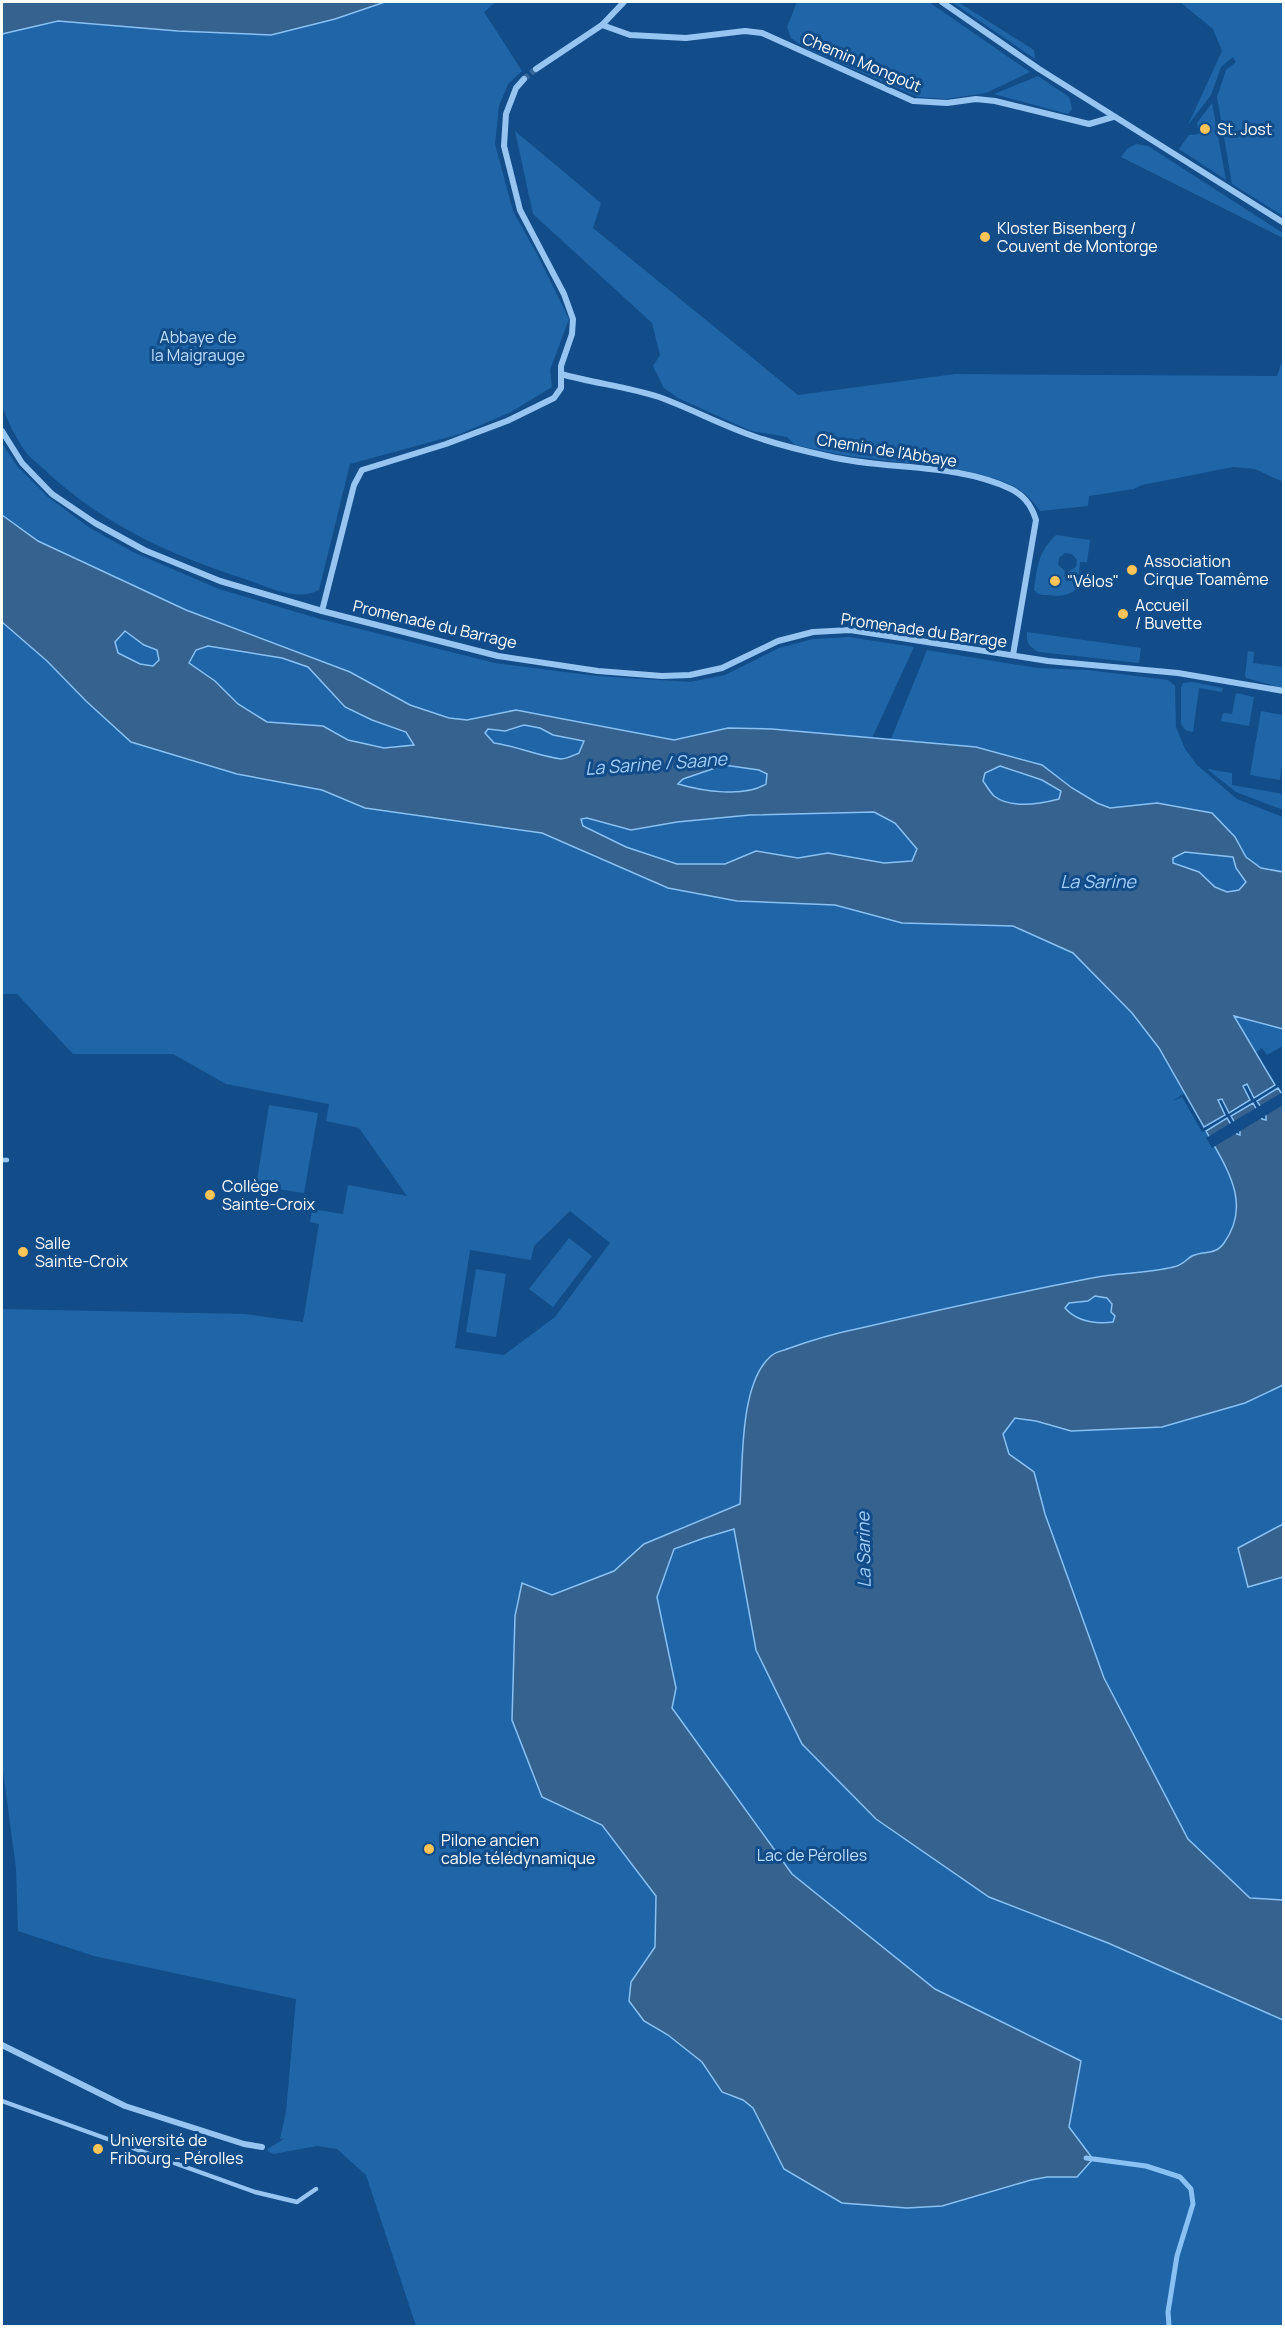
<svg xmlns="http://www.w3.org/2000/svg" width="1285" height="2328" font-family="Manrope,sans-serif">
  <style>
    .green { fill: #2065a8; fill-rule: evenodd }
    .water { fill: #35628e; stroke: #89c1f4; stroke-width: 1.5; fill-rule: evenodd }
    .pier { fill: #124d89 }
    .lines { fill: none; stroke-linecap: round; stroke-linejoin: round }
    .stream { stroke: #89c1f4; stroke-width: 5 }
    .minor-tunnel { stroke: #36689b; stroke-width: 6; stroke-dasharray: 6 3; stroke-linecap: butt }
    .service { stroke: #97c5f1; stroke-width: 4.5 }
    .minor { stroke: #97c5f1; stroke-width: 6 }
    .poi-dot { fill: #ffc457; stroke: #124d89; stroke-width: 2 }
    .labels { text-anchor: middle; stroke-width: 6; stroke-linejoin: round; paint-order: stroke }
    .street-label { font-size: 16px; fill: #fff; stroke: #124d89 }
    .poi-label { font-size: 16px; fill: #fff; stroke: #124d89; text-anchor: start }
    .park-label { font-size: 16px; fill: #bedefc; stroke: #124d89 }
    .water-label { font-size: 18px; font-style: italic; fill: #a3cff8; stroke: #124d89 }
  </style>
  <rect width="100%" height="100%" fill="#124d89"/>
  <g class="green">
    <path d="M385 2H496L484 12 522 71 508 84 499 106 495 144 513 211 538 256 569 319 550 370 552 387 511 412 460 434 350 464 319 590C296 602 268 587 245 579 173 556 104 525 48 473 42 467 34 461 28 455 17 441 8 422 2 406V34L58 21 178 31 335 19Z"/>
    <polygon points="797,2 929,2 1030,72 986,93 946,99 918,97 805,48 791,38 787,27"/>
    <polygon points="952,2 958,2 1034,50 1035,59"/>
    <polygon points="1180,2 1283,2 1283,216 1232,184 1217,97 1226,70 1236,62 1233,57 1221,67 1211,95 1188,125 1222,51 1213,29"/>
    <polygon points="1038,76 1069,97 1072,109 1068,114 994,94"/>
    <polygon points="1212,103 1226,180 1179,149 1189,135 1199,134 1197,123"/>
    <path d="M515 131 601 203 593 228 798 395 955 374 1277 376 1283 358V482L1255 469 1233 467 1142 485 1134 489 1089 496 1088 506 1040 511C1033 501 1024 491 1013 486 970 466 919 465 873 459 846 456 821 451 795 445L787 437 751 431 678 398 664 388 653 366 660 355 652 323 533 214Z"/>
    <polygon points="1136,144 1148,146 1283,233 1283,238 1121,157 1127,149"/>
    <polygon points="2,443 17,466 48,497 90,528 133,552 219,589 320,619 495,663 597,676 690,682 725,675 779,648 813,639 849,637 914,647 872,738 728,728 674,740 516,710 467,720 449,718 410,705 350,672 186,610 38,541 2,515"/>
    <path d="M1056 535 1090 540 1087 562H1080L1079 575 1068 572 1076 567 1077 560 1072 554 1065 553 1059 558 1058 565 1065 571 1064 576 1084 579C1074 595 1066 597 1047 595 1041 595 1039 595 1034 590 1037 567 1038 552 1056 535Z"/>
    <path d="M2 622 47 661 86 701 131 742 237 774 322 790 365 808 542 833 668 888 737 901 835 905 902 923 1013 926 1073 953 1132 1013 1159 1048 1185 1093 1172 1101 1182 1097 1202 1132 1206 1131 1215 1148 1283 1109V2326H416L366 2175 337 2149 317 2146 274 2154 269 2152 267 2149 284 2139H280L286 2112 296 1999 94 1956 18 1931 16 1868 2 1764V1309L245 1314 303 1322 319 1224 310 1222 312 1209 343 1214 348 1185 407 1196 359 1128 326 1121 329 1104 226 1084 173 1054H73L17 994H2ZM570 1211 610 1243 555 1317 504 1355 455 1348 470 1250 531 1260 534 1246Z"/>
    <polygon points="125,630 144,645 157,650 159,660 153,666 140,665 118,653 115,643"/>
    <path d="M1027 632 1141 648 1139 663 1039 652C1029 647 1026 643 1027 632Z"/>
    <polygon points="208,646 282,658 308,667 345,707 372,720 407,732 415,745 384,748 347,740 323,726 267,722 238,704 215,681 189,663 196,650"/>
    <polygon points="927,650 1037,668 1088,670 1168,680 1175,686 1176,727 1185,749 1197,765 1237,799 1283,817 1283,872 1261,868 1246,857 1235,837 1157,803 1110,808 1097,803 1072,788 1042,765 976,747 891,739"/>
    <polygon points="1248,651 1254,652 1253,663 1283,667 1283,688 1246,678 1245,675"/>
    <polygon points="1193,682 1223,688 1222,692 1199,688 1193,732 1185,730 1181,724 1181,688 1183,683"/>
    <polygon points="1236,693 1254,697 1249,726 1221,721 1223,713 1232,714"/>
    <polygon points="1261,711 1283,715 1283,759 1280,780 1250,775"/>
    <path d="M523 725 540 728 553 735 584 740 579 753C574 755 567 759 561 759 538 756 516 746 494 743L485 733 488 729 505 731Z"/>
    <path d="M724 765 759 770 767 774 766 784C743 799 704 791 678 784L683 779Z"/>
    <path d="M1000 766 1042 780 1061 791 1059 799C1040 804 1012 809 994 796 990 793 986 785 983 781L985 773Z"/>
    <polygon points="1207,769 1232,773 1232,785 1283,794 1283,810 1236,792"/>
    <polygon points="875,812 895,823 917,849 912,861 884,863 828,853 798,858 756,851 725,864 677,864 625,847 583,826 580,819 587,818 631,830 677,822 750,815"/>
    <polygon points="1185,852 1233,857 1236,868 1246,882 1239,890 1227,892 1215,887 1199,872 1173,863 1173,858"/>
    <polygon points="1234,1015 1283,1029 1283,1046 1267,1055 1262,1048 1255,1053"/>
    <polygon points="269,1105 318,1113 304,1193 256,1186"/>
    <polygon points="569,1238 592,1256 553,1307 529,1289"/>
    <polygon points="476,1269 506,1274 496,1337 466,1332"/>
  </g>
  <g class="water">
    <polygon points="2,2 385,2 335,19 271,35 178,31 58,21 2,34"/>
    <path d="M2 515 38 541 186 610 350 672 410 705 449 718 467 720 516 710 674 740 728 728 772 729 976 747 1042 765 1072 788 1097 803 1110 808 1157 803 1212 813 1235 837 1246 857 1261 868 1283 872V1029L1234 1016 1275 1085 1254 1098 1247 1084 1243 1086 1250 1100 1229 1113 1222 1099 1218 1100 1225 1115 1204 1127 1159 1048 1132 1013 1073 953 1013 926 902 923 835 905 737 901 668 888 542 833 365 808 322 790 237 774 131 742 86 701 47 661 2 622ZM125 631 144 645 157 650 159 660 153 666 140 664 118 653 115 642ZM208 646 282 658 308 667 345 707 372 720 406 732 414 745 384 748 348 740 323 726 267 722 238 704 215 681 189 663 196 650ZM524 725 540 728 553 735 584 741 579 753C574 755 567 759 561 759 538 756 516 746 494 743L485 733 488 729 505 731ZM724 765 759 770 767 774 766 784C745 798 702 791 678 784L683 779ZM1000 766 1042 780 1061 791 1059 799C1040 804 1011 809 994 796 990 792 986 785 983 781L985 773ZM874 812 895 823 917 849 912 861 884 863 828 853 798 858 756 851 725 864H677L626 847 583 826 581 819 587 818 631 830 677 822 750 815ZM1185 852 1233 857 1236 868 1246 882 1239 890 1227 892 1215 887 1199 872 1173 863V858Z"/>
    <path d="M1278 1088 1284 1097 1283 1385 1245 1403 1162 1427 1071 1431 1036 1421 1015 1418 1003 1434 1009 1454 1034 1472 1045 1514 1104 1678 1188 1839 1250 1898 1283 1900V2020L1108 1943 989 1897 876 1819 802 1744 756 1650 734 1529 704 1538 674 1549 657 1597 676 1688 672 1708 792 1874 935 1989 1081 2061 1069 2127 1093 2159 1077 2177H1047L1031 2180 942 2206 907 2208 842 2203 784 2169 753 2108 743 2100 722 2092 702 2062 668 2035 644 2021 629 2001 631 1982 655 1947 656 1896 602 1825 542 1797 512 1720 515 1616 522 1583 552 1595 614 1571 644 1544 740 1504C743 1465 739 1383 771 1356 775 1352 782 1351 787 1349 812 1340 836 1333 861 1328 938 1310 1015 1293 1092 1278 1119 1272 1151 1274 1177 1266 1183 1264 1187 1259 1192 1256 1204 1250 1215 1256 1224 1243 1253 1203 1225 1166 1206 1131L1227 1118 1237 1134 1240 1135V1132L1231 1116 1253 1103 1262 1119 1266 1120V1116L1257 1101ZM1095 1296 1107 1298 1112 1304 1111 1312 1115 1316 1113 1322C1095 1324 1077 1322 1065 1308L1069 1303 1088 1301Z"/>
    <polygon points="1283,1524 1283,1577 1248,1587 1238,1548"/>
  </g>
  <polygon class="pier" points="1283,1092 1283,1105 1212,1148 1206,1138"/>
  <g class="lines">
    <polyline class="stream" points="1086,2158 1146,2166 1180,2177 1191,2189 1193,2204 1177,2256 1168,2312 1169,2326"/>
    <polyline class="minor-tunnel" points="524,79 536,69"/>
    <g class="service">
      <polyline points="2,1160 7,1160"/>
      <polyline points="2,2101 255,2192 297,2202 316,2189"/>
    </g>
    <g class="minor">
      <polyline points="942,2 1039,69 1284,223"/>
      <polyline points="602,25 630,35 686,38 745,31 762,33 913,101 947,103 976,99 995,101 1089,124 1113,117"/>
      <polyline points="536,69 602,25 624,2"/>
      <path d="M561 374C593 383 628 387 659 397 692 409 723 426 756 437 779 445 804 451 827 456 887 471 954 462 1011 489 1025 496 1032 506 1036 520L1013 655"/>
      <polyline points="2,431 22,463 52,494 95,523 144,550 220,581 322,611 498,656 598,671 662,676 690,675 722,668 778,641 813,632 850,630 1048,661 1178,673 1284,691"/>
      <polyline points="322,611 354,485 362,470 446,444 507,421 554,398 561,388 561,366 572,334 573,319 564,294 520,210 504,146 506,114 516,88 524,79"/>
      <polyline points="2,2045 125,2106 244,2144 262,2147"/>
    </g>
  </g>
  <g class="poi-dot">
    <circle cx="1205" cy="129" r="6"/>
    <circle cx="985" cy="237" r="6"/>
    <circle cx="1132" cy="570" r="6"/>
    <circle cx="1055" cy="581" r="6"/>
    <circle cx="1123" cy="614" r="6"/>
    <circle cx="210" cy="1195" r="6"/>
    <circle cx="23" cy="1252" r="6"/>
    <circle cx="429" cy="1849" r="6"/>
    <circle cx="98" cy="2149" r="6"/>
  </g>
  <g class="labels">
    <g class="street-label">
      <text transform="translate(862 62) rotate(23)" y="6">Chemin Mongoût</text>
      <text transform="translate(887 450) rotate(9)" y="6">Chemin de l'Abbaye</text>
      <text transform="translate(435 624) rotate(13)" y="6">Promenade du Barrage</text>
      <text transform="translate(924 630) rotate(8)" y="6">Promenade du Barrage</text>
    </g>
    <g class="poi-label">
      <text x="1217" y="135">St. Jost</text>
      <text x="997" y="234">Kloster Bisenberg /<tspan x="997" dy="18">Couvent de Montorge</tspan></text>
      <text x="1144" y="567">Association<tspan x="1144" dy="18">Cirque Toamême</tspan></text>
      <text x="1067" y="587">"Vélos"</text>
      <text x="1135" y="611">Accueil<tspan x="1135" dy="18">/ Buvette</tspan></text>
      <text x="222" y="1192">Collège<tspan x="222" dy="18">Sainte-Croix</tspan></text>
      <text x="35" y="1249">Salle<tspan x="35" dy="18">Sainte-Croix</tspan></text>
      <text x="441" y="1846">Pilone ancien<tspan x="441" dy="18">cable télédynamique</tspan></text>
      <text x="110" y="2146">Université de<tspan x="110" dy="18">Fribourg - Pérolles</tspan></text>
    </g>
    <g class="park-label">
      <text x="198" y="343">Abbaye de<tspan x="198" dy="18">la Maigrauge</tspan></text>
      <text x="812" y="1861">Lac de Pérolles</text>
    </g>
    <g class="water-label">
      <text transform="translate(656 764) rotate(-4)" y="6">La Sarine / Saane</text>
      <text x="1098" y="888">La Sarine</text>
      <text transform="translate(864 1550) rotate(-91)" y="6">La Sarine</text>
    </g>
  </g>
  <rect width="1285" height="2328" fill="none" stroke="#ffffff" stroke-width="6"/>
</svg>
